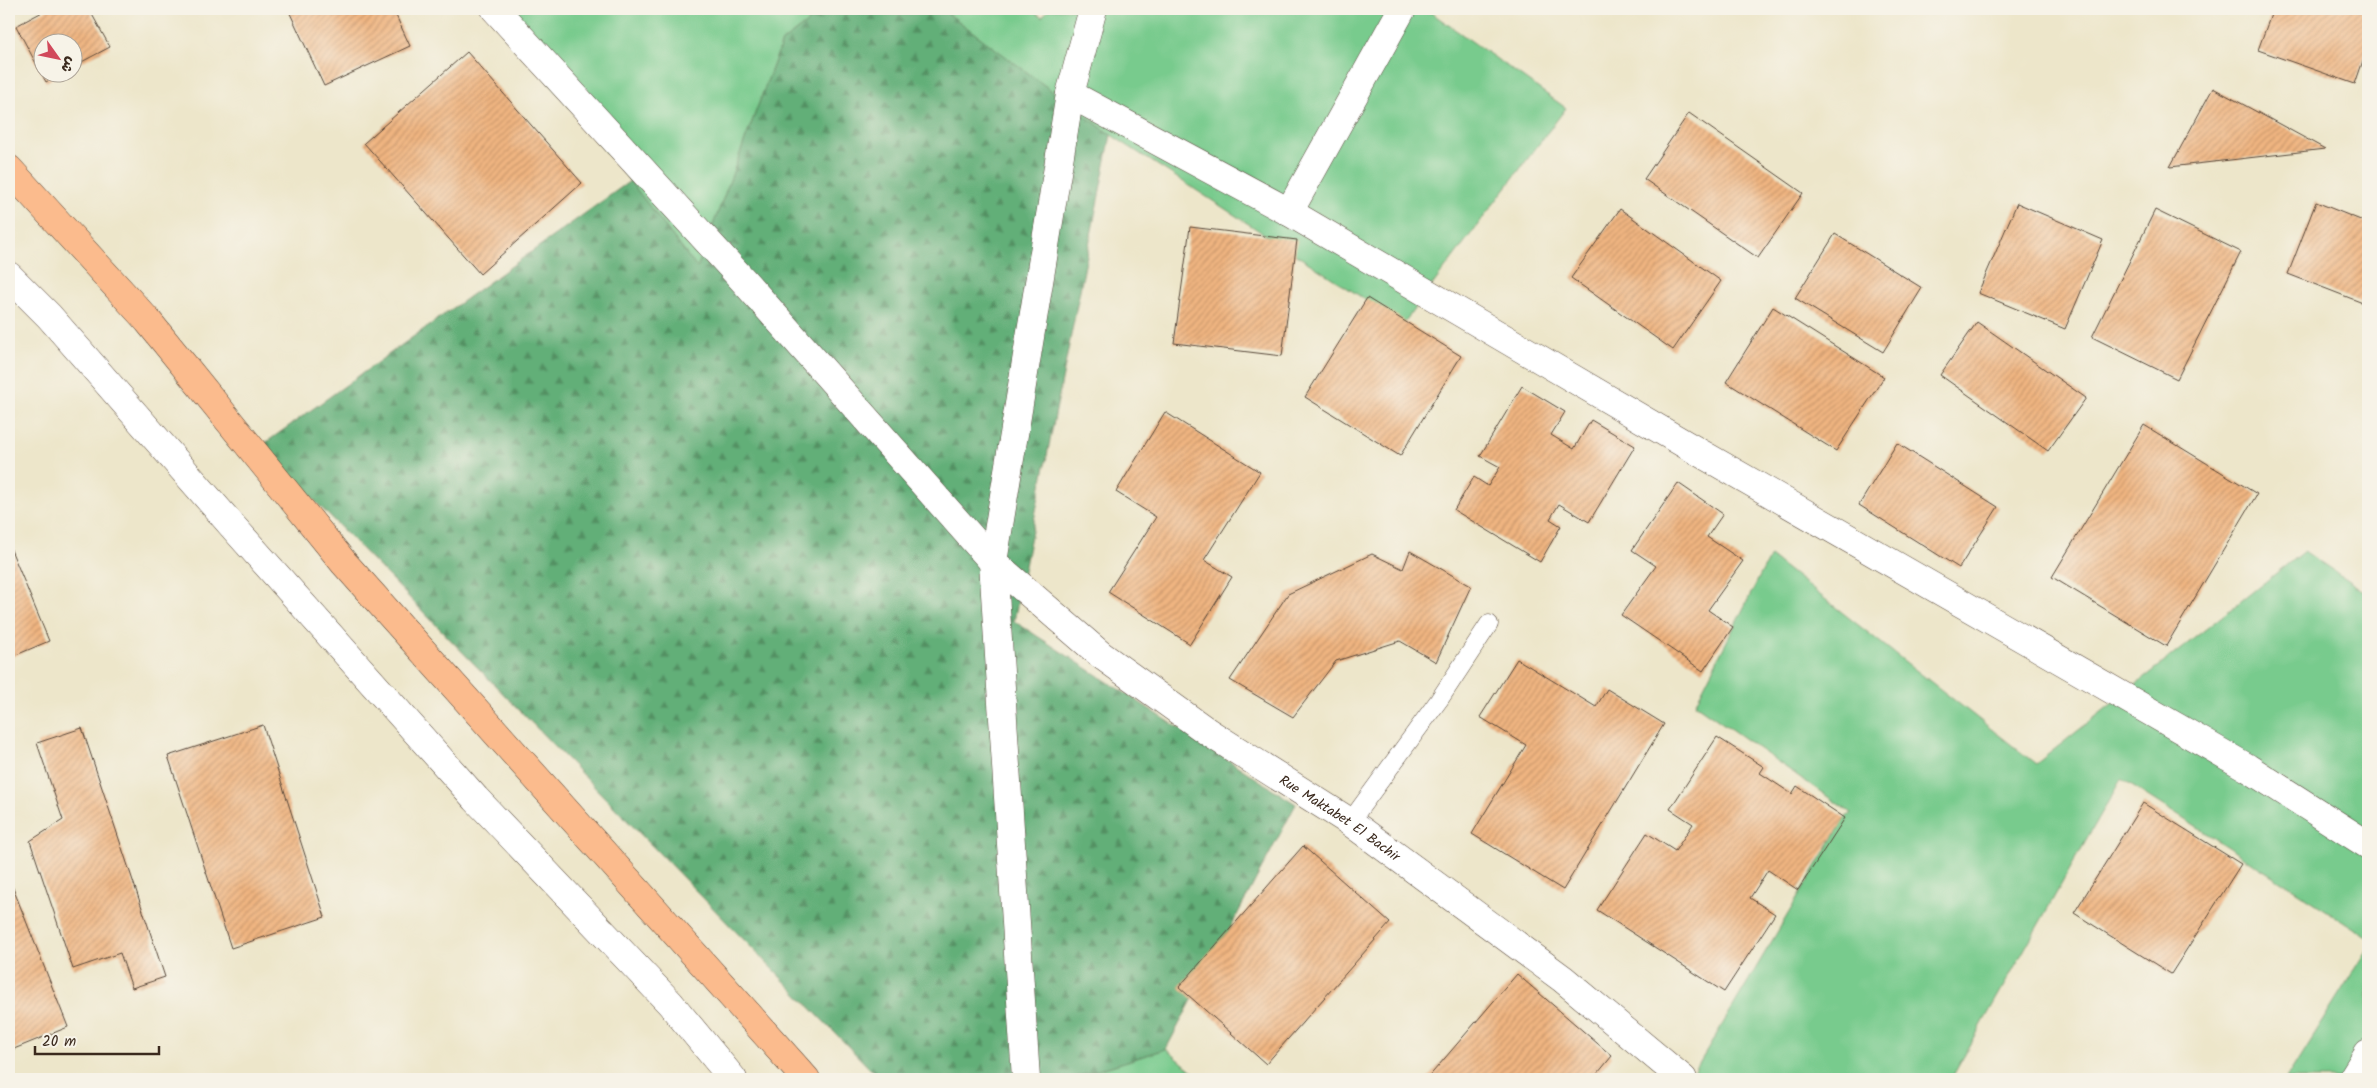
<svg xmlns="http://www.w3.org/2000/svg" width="2377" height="1088" font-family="Kalam,'Playpen Sans Arabic',sans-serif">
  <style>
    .grass { fill: #78cb8d; stroke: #5a7a56 }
    .forest { fill: url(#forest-firs); stroke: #4e6c4b }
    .building { fill: url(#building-hatch) }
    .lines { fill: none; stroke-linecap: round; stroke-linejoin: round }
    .service-casing { stroke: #564638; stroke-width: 19 }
    .minor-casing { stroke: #564638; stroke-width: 29 }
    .tertiary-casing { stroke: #564638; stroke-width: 29 }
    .primary-casing { stroke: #564638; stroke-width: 29 }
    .service { stroke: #fff; stroke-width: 18 }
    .minor { stroke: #fff; stroke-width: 28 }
    .tertiary { stroke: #fff; stroke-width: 28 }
    .primary { stroke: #fbbb8d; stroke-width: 28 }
    .labels { text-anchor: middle; stroke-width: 4; stroke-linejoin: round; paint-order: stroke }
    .street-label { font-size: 14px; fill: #3b2a1e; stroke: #f7f3e8 }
  </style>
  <defs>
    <pattern id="forest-firs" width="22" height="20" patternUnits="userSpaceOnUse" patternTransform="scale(1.25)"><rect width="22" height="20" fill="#62af78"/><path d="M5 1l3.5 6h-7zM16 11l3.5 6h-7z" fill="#528f62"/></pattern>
    <pattern id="building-hatch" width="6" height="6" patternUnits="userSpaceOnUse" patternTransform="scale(1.25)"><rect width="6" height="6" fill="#f0b581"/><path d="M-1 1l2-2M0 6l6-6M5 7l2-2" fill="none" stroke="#c49369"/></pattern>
  </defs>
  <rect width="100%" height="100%" fill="#f7f3e8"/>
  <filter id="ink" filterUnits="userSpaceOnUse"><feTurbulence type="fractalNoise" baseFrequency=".02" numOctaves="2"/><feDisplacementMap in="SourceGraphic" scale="10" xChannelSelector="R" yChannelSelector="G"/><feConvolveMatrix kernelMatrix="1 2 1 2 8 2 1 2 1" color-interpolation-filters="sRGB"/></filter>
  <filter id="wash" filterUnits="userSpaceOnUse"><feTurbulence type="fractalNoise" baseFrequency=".0096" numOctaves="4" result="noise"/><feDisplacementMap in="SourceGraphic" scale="20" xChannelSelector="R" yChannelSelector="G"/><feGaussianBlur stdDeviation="1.12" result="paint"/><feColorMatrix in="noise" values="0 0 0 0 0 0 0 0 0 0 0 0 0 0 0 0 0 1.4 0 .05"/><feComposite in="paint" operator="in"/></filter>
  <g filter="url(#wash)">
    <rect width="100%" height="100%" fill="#ede6ca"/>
    <g class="grass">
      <polygon points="489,9 825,9 782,42 697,268 630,181"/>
      <polygon points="942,9 1031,9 1042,17 1049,9 1426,9 1566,108 1403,324 1111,135"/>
      <polygon points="2304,551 2368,594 2368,937 2121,779 1951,1079 1690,1079 1845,818 1851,813 1695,704 1770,556 2036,764"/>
      <polygon points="2368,948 2368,1079 2286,1079"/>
      <polygon points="1166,1049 1202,1079 1069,1079"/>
    </g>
    <polygon class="forest" points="825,9 942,9 1111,135 1014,621 1296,804 1166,1049 1069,1079 880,1079 261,446 630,181 697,268 782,42"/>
    <g id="blocks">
      <g class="building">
        <polygon points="48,9 89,9 110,47 72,67 72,42 42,42 42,72 63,72 46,82 16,26"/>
        <polygon points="288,9 393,9 410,46 324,86"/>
        <polygon points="2273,9 2368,9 2368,46 2355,84 2258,50"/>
        <polygon points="467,52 582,183 480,274 364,143"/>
        <polygon points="2213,88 2325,149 2170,167"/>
        <polygon points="1689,113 1803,193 1758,258 1644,179"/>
        <polygon points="2316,202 2368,223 2368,305 2288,274"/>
        <polygon points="2017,203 2103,240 2065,329 1978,293"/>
        <polygon points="1620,209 1721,281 1673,350 1571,278"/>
        <polygon points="2155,210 2241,252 2177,379 2092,337"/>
        <polygon points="1190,227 1297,240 1282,356 1174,343"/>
        <polygon points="1835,234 1922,288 1883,352 1795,298"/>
        <polygon points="1367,298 1461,356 1400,456 1305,397"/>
        <polygon points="1773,307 1884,377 1836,451 1726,382"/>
        <polygon points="1977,322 2086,398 2048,451 1940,375"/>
        <polygon points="1522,386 1565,412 1551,435 1574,449 1591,420 1635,446 1589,522 1559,504 1550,519 1561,526 1540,562 1454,510 1474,477 1488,486 1500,467 1480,456"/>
        <polygon points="1165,412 1260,472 1204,560 1232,577 1190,644 1108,592 1156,517 1116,492"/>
        <polygon points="2144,425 2257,494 2166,646 2052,577"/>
        <polygon points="1897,443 1998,507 1959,568 1859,505"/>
        <polygon points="1678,483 1723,514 1707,537 1743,561 1708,610 1733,627 1703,671 1621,615 1656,566 1632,550"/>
        <polygon points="9,545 49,641 9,658"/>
        <polygon points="1410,551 1471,586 1436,662 1400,641 1336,661 1293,717 1230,680 1288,594 1372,554 1403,569"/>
        <polygon points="1517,659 1596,707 1607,689 1664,724 1563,890 1472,834 1526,745 1480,717"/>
        <polygon points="263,725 325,917 231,948 168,756"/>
        <polygon points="82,728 165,977 132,988 120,953 73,969 30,841 63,820 37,743"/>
        <polygon points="1717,737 1764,767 1760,773 1792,794 1797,786 1845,818 1798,890 1768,870 1750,898 1775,914 1724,992 1597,910 1647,833 1675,851 1693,824 1670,809"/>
        <polygon points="2143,803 2241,864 2171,974 2074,913"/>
        <polygon points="1303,846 1390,923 1266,1064 1179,987"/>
        <polygon points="9,878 68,1027 9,1051"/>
        <polygon points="1517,974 1612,1056 1593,1079 1427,1079"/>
      </g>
    </g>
  </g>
  <g filter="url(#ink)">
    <use href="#blocks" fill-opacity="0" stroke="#564638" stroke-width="1"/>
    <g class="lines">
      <g class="service-casing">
        <polyline id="service" points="1350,822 1439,700 1489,624"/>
      </g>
      <g class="minor-casing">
        <g id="minor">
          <path id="s1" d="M495 9 743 280 993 562 1101 655 1208 732 1350 822 1563 979 1683 1079"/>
          <polyline points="1070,94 1289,212 1683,443 2248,768 2368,845"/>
          <polyline points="1289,212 1402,9"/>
          <polyline points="9,276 49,316 235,529 476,799 670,1003 733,1079"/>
          <polyline points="2352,1079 2368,1053"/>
        </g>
      </g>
      <g class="tertiary-casing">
        <polyline id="tertiary" points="1026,1079 993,562 1070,94 1093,9"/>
      </g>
      <g class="primary-casing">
        <polyline id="primary" points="9,169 148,321 344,563 806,1079"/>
      </g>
      <use href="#service" class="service"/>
      <use href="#minor" class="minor"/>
      <use href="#tertiary" class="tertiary"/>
      <use href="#primary" class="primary"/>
    </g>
  </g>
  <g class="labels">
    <g class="street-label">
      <text dy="5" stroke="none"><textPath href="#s1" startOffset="1176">Rue Maktabet El Bachir</textPath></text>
    </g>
  </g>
  <rect width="2377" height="1088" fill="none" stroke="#f7f3e8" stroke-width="30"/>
  <g transform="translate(58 58) rotate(123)"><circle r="24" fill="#f7f3e8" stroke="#aca397"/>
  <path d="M0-4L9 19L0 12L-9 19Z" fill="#d1495b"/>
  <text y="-8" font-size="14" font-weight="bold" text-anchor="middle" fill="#3b2a1e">ش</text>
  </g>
  <path d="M35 1046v8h124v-8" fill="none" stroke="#3b2a1e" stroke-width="2.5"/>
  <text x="42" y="1046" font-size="15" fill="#3b2a1e" stroke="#f7f3e8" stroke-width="4" paint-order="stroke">20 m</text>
</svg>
